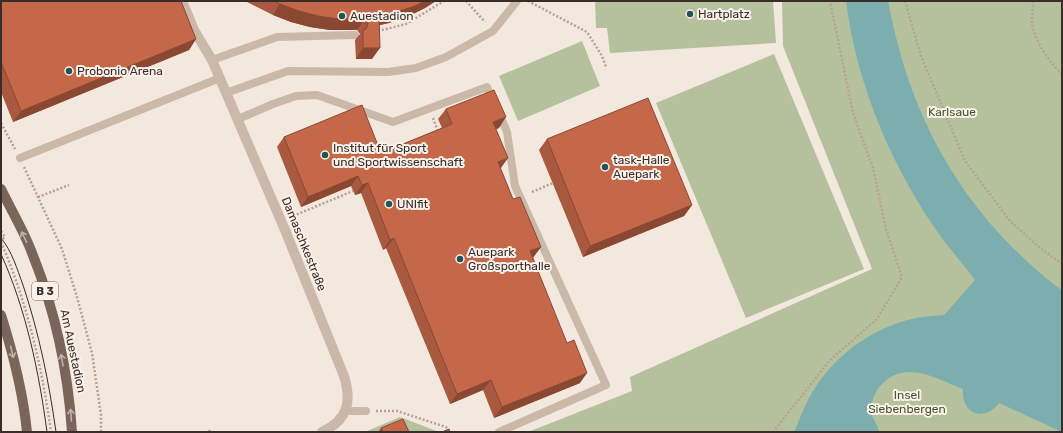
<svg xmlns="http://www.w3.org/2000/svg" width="1063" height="433" font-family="Rubik,sans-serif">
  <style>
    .green { fill: #b5c19d }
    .water { fill: #7cadaf }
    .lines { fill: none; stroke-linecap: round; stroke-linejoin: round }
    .path { stroke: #b6a293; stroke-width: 2.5; stroke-dasharray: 2 2; stroke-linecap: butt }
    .service { stroke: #cab8a9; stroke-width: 8 }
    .pedestrian { stroke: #cab8a9; stroke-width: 10 }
    .minor { stroke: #cab8a9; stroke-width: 10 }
    .primary { stroke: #79655a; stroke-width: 10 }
    .tram { stroke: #382d29; stroke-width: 1 }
    .wall { fill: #a9593f }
    .shaded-wall { fill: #8a4833 }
    .building { fill: #c56749; stroke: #8a4833 }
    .oneway { stroke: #c0b3a9 }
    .poi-dot { fill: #1f5559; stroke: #faf2ea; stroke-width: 1.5 }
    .labels { text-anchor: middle; stroke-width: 4; stroke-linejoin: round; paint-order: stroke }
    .shield { fill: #faf2ea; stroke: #726863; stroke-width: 1 }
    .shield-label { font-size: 11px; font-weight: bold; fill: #382d29 }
    .poi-label { font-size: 12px; fill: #382d29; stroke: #faf2ea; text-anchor: start }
    .park-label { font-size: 12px; fill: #47562d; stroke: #faf2ea }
    .street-label { font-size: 12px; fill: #382d29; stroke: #faf2ea }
  </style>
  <rect width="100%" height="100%" fill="#f2e8dd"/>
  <g class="green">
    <polygon points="595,1 773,1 776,43 610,53 607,28 596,28"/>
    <polygon points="782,1 1062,1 1062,432 528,432 632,391 630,377 872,269 783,46"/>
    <polygon points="582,41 600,86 518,121 499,76"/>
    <polygon points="774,54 864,269 746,318 656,103"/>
    <polygon points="400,417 439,432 365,432"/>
  </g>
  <path class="water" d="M846 1H888C906 97 944 179 1014 249 1029 263 1044 278 1062 290V432L999 403C984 423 961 414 963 389 937 379 906 359 882 384 875 391 871 401 871 412 872 419 878 424 879 432H794C799 421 803 409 809 398 829 361 864 333 904 321 917 317 930 316 944 315L975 280C961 261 945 244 932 224 888 158 856 80 846 1Z"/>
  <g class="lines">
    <g class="path">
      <polyline points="466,1 485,22"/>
      <polyline points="528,1 587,32 602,56 606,67"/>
      <polyline points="905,1 921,56 965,161 1010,221 1040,248 1062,264"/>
      <path d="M1033 1C1033 8 1032 16 1032 23 1034 39 1050 64 1062 74"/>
      <polyline points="378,31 406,24 444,1"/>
      <polyline points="433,118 438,132"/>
      <polyline points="1,123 15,149"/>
      <polyline points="24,167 62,249 77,297 92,353 101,415 101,432"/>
      <polyline points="532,192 553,183"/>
      <polyline points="38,197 69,185"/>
      <polyline points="293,216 353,191"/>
      <polyline points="1,231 5,237 1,240"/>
      <path d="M1 242C27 302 42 367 51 432"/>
      <polyline points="376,411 397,411 446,427 448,432"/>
      <polyline points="209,430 210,432"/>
      <polyline points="773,432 830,360 877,319 902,277 886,229 873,168 853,113 830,1"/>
    </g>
    <g class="service">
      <polyline points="212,60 277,37 355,35"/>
      <polyline points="226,93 288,71 388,72 416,68 446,57 493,31 517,1"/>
      <polyline points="499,113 507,132 515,186 606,385 499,432"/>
      <polyline points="238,119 273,104 296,96 317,95 393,122 487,87 493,101"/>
      <polyline points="20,158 220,78"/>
      <polyline points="346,411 366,411"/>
    </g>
    <polyline class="pedestrian" points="182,1 194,30 212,60"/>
    <path class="minor" d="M212 60 285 230 344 376C352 402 348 420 322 432"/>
    <g class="primary">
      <path d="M1 189C11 210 24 231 32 253 55 310 68 371 72 432"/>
      <path d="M1 315C13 353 23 392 27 432"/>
    </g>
    <g class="tram">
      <path d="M1 238C12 251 17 269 23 285 39 333 49 382 56 432"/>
      <path d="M1 254C26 309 39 372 47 432"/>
    </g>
  </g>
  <g class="wall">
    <polygon points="1,1 196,39 189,50 13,122 1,92"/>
    <polygon points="245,1 436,1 425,8 407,17 389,23 379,25 372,59 356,59 355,40 360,34 357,30 330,30 310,27 291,22 273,15"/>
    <polygon points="446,109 499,128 496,129 501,168 500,169 513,199 541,247 533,258 580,383 494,418 483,390 450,404 386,248 383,250 361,193 355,195 351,186 301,207 277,147 284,137 381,153 442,128 438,119"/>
    <polygon points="547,139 692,205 684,216 583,257 539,150"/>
    <polygon points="381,428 409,432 378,432"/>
  </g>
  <g class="shaded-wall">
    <polygon points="425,1 436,1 425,8 407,17 389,23 372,27 379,16"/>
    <polygon points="280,4 365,19 357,30 330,30 310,27 291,22 273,15"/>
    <polygon points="196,39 189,50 13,122 21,111"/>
    <polygon points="363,48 380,48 372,59 356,59"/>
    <polygon points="506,117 499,128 486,133 493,122"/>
    <polygon points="508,158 501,168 491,173 498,162"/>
    <polygon points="358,176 351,186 301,207 308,197"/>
    <polygon points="368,183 361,193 355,195 362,185"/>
    <polygon points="692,205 684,216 583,257 590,246"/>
    <polygon points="394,238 386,248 383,250 390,240"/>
    <polygon points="541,247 533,257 523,262 530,251"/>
    <polygon points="587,373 580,383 494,418 502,407"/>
    <polygon points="491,380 483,390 450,404 457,394"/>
  </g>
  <g class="building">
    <polygon points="1,1 181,1 196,39 21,111 1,62"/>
    <polygon points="274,1 425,1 415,6 396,12 379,16 380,48 363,48 363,30 366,29 368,24 365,19 338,19 318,16 299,11 280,4"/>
    <polygon points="494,90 506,117 493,122 508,158 498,162 513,199 520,197 541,247 530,251 567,343 574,340 587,373 502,407 491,380 457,394 394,238 390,240 368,183 362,185 358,176 308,197 284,137 362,105 381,153 452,124 446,109"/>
    <polygon points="648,98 692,205 590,246 547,139"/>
    <polygon points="403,419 409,432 383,432 381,428"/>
    <polygon points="449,429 450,432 442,432"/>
  </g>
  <defs><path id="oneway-shaft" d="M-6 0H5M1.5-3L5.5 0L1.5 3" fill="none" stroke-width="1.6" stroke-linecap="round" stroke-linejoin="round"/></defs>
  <g class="oneway">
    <use href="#oneway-shaft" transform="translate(24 237) rotate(-116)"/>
    <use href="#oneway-shaft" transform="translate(12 352) rotate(76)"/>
    <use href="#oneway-shaft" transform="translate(62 360) rotate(-100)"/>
    <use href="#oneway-shaft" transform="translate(71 415) rotate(-94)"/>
  </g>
  <g class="poi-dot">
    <circle cx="690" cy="14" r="4"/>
    <circle cx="342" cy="16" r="4"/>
    <circle cx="69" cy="71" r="4"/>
    <circle cx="325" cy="155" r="4"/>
    <circle cx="605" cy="167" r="4"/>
    <circle cx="389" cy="204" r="4"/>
    <circle cx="460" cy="259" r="4"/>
  </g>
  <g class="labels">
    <rect class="shield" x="32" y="282" width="26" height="18" rx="3"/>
    <g class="shield-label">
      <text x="45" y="295">B 3</text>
    </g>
    <g class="poi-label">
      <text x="698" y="18">Hartplatz</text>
      <text x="350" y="20">Auestadion</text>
      <text x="77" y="75">Probonio Arena</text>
      <text x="333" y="152">Institut für Sport<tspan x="333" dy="14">und Sportwissenschaft</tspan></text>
      <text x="613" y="164">task-Halle<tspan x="613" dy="14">Auepark</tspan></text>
      <text x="397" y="208">UNIfit</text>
      <text x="468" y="256">Auepark<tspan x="468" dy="14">Großsporthalle</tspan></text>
    </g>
    <g class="park-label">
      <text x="952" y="116">Karlsaue</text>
      <text x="907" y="399">Insel<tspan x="907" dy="14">Siebenbergen</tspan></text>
    </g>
    <g class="street-label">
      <text transform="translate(304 244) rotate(68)" y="4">Damaschkestraße</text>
      <text transform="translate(73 351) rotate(78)" y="4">Am Auestadion</text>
    </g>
  </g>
  <rect width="1063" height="433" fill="none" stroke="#382d29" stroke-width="4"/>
</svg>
